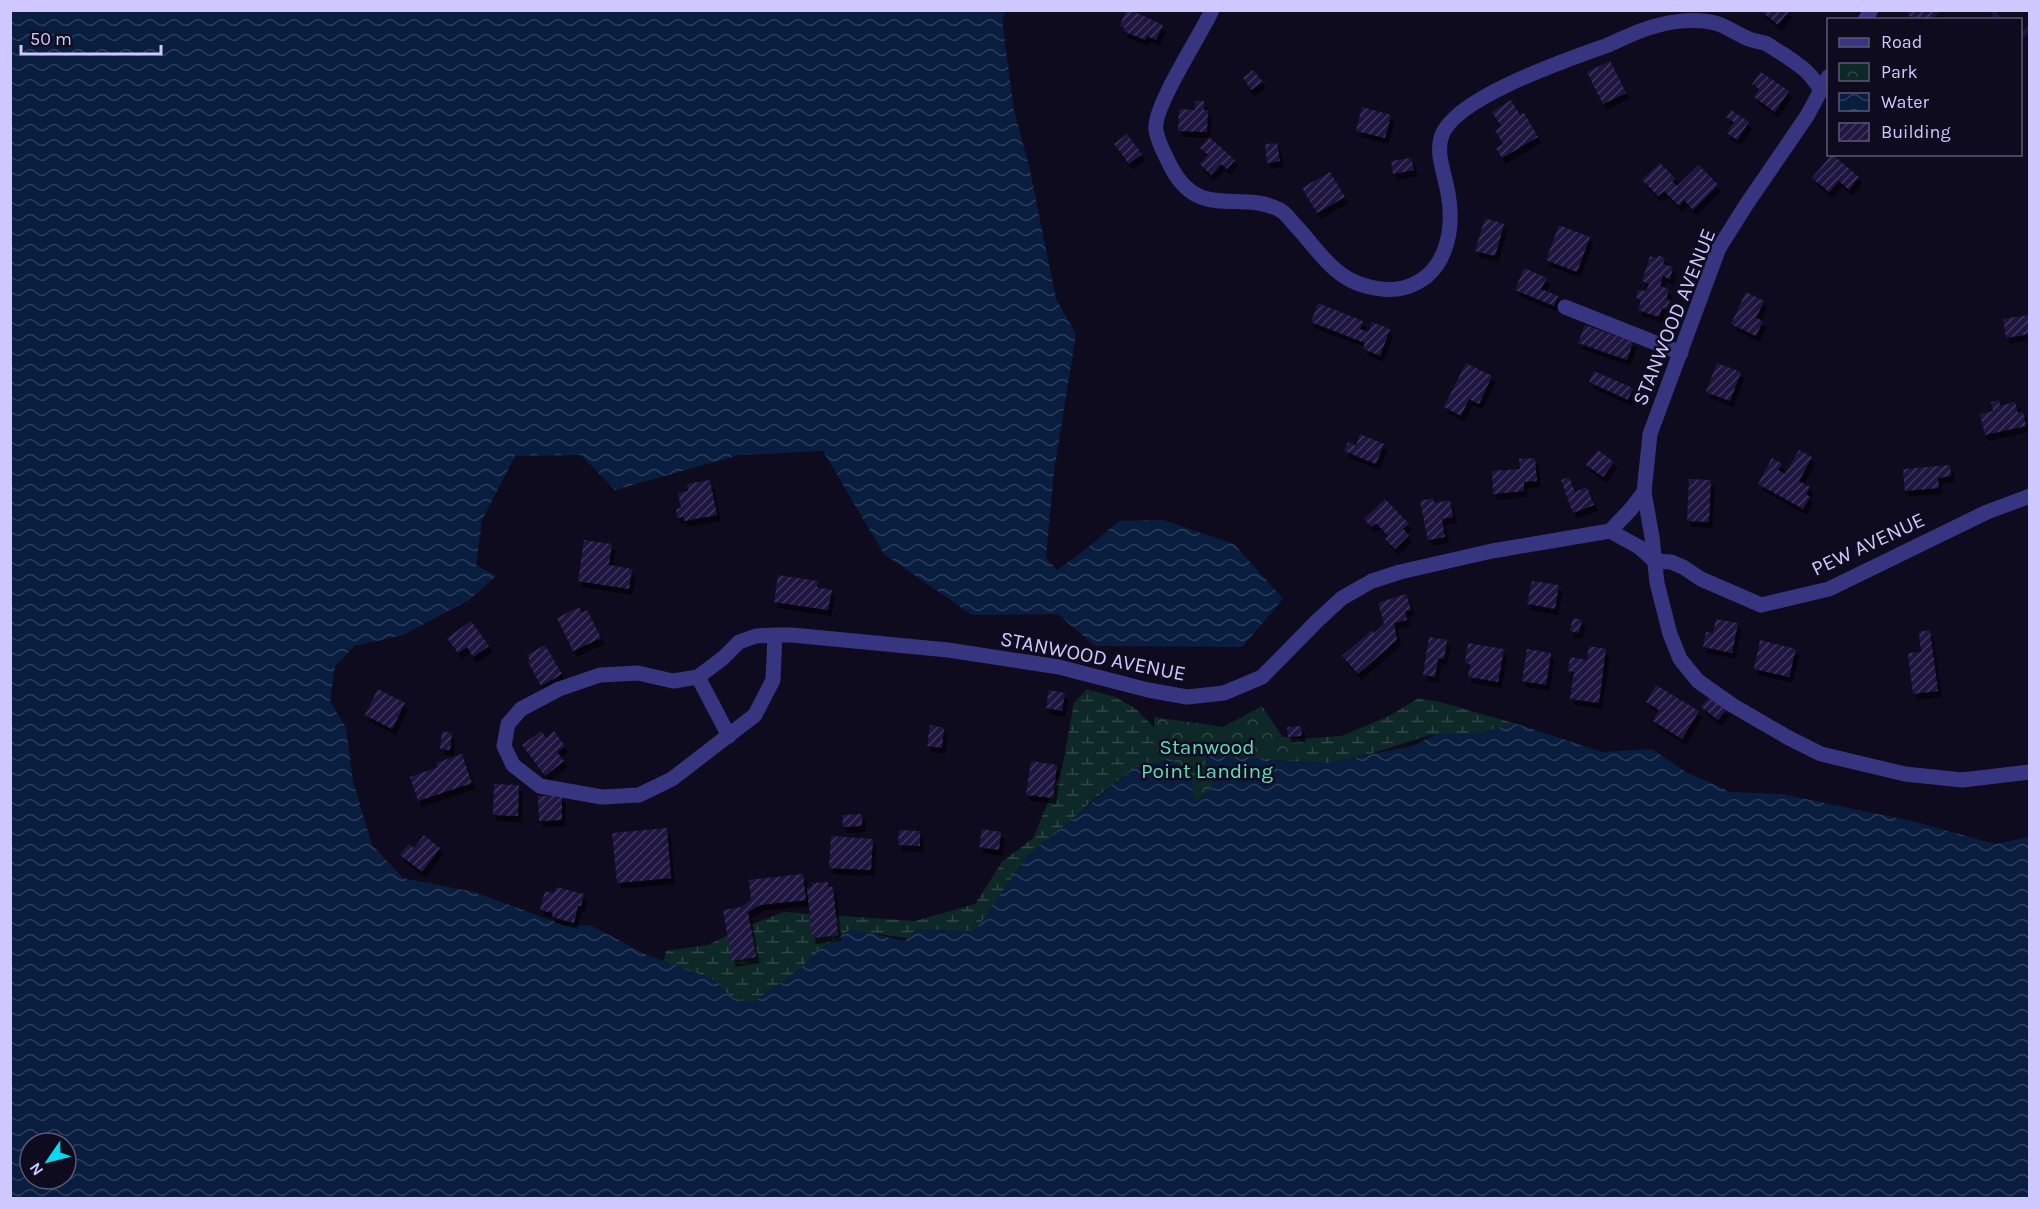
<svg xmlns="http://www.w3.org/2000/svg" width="2040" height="1209" font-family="Karla,sans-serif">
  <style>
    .wetland { fill: url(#wetland-marsh) }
    .park { fill: url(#park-crowns) }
    .water { fill: url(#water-waves); fill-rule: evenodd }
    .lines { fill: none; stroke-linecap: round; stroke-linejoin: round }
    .stream { stroke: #091d3f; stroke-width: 5 }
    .building { fill: url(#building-hatch); filter: url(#shadow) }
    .minor { stroke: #37357f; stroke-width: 15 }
    .labels { text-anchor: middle; stroke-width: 5; stroke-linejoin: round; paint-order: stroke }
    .street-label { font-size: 21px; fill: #cec8ff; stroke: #0e0b1e }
    .park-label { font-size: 21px; fill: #52e2bd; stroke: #0e0b1e }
  </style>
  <defs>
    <pattern id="wetland-marsh" width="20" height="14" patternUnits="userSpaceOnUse" patternTransform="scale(1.5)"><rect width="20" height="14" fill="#0e2827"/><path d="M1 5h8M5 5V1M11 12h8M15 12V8" fill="none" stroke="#304647"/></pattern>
    <pattern id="park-crowns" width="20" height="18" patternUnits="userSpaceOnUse" patternTransform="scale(1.5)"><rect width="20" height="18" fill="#0e2827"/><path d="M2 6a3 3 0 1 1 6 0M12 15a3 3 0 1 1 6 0" fill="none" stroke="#304647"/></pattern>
    <pattern id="water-waves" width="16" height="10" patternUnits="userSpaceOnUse" patternTransform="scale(1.5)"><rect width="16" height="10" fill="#091d3f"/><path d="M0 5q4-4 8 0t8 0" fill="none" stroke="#2c3c5c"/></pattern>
    <pattern id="building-hatch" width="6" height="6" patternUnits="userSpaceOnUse" patternTransform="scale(1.5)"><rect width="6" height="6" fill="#1f173f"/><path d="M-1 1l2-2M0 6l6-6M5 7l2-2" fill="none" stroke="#3e375c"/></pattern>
    <filter id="shadow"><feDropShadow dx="3.5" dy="6" stdDeviation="0" flood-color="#0009"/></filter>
  </defs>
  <rect width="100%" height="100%" fill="#0e0b1e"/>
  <polygon class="wetland" points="1087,689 1115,697 1136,709 1162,736 1258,733 1298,739 1341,736 1389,716 1419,698 1440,702 1517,724 1481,735 1430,735 1373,753 1321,765 1189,804 1155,778 1132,769 1087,805 1032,869 975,930 932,942 879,934 841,940 745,1008 660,975 666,951 708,945 742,928 784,912 915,921 975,904 1002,862 1033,838 1062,769 1074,703"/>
  <polygon class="park" points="1262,706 1305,771 1199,805 1190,793 1155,780 1154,717 1223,727"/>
  <path class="water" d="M10 11H1006L1002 20 1014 110 1030 170 1056 299 1076 334 1054 471 1046 558 1057 570 1086 549 1119 521 1163 520 1234 544 1283 599 1242 647 1095 646 1058 614 972 615 884 554 823 451 739 455 615 490 581 455 515 456 482 520 476 565 496 576 469 600 403 635 354 646 335 667 330 701 346 728 353 781 372 845 403 878 474 892 566 926 590 925 647 955 711 978 733 998 752 1003 800 969 815 952 851 929 905 941 916 929 975 931 1026 857 1132 769 1170 758 1192 777 1194 801 1213 789 1204 755 1329 763 1412 746 1437 734 1474 733 1517 724 1602 752 1652 749 1686 772 1731 792 1782 794 1912 821 1995 844 2029 837V1198H11ZM30 1143H66V1179H30Z"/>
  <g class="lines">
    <g class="stream">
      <polyline points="1992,10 1999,20"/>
      <polyline points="2020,37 2030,27"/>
    </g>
  </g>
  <g class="building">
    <polygon points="1126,10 1131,10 1163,25 1156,40 1147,36 1145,40 1123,31 1125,28 1120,26"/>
    <polygon points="1760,10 1790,10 1778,25"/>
    <polygon points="1910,10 1941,10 1931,20 1913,20 1907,13"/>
    <polygon points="1610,61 1626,93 1603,104 1587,72"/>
    <polygon points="1253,70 1263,82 1251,90 1243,78"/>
    <polygon points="1761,72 1789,91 1775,112 1754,97 1759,89 1752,84"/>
    <polygon points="1511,100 1520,115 1524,113 1538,137 1502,158 1496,148 1503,144 1495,130 1501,126 1492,112"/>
    <polygon points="1195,101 1204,101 1204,110 1208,110 1207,132 1178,131 1179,109 1195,110"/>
    <polygon points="1362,107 1391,115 1385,138 1356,131"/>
    <polygon points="1731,110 1749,122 1737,140 1727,133 1734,122 1726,117"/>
    <polygon points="1127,134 1142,154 1129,164 1114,144"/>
    <polygon points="1209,137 1235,160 1227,169 1221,164 1211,175 1200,164 1208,155 1200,148"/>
    <polygon points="1277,143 1280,161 1267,163 1265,144"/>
    <polygon points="1832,154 1859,177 1849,190 1839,181 1829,192 1812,178"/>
    <polygon points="1411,158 1414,170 1393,174 1391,161"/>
    <polygon points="1660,163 1675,178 1672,181 1677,186 1699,165 1718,185 1693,210 1684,200 1679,206 1664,191 1658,196 1642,180"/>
    <polygon points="1330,172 1345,197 1317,213 1302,188"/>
    <polygon points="1485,218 1504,224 1495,256 1475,251"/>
    <polygon points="1559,225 1590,237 1577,272 1546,260"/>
    <polygon points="1658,255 1665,258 1663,264 1673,267 1670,279 1663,276 1660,286 1669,289 1666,299 1670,300 1667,309 1662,308 1659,317 1638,310 1641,301 1636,297 1638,291 1640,290 1646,291 1649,284 1642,281 1650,256 1657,258"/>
    <polygon points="1524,268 1547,278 1541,289 1558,296 1554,306 1515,290"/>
    <polygon points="1746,292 1764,301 1756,318 1763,321 1756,336 1731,324"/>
    <polygon points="1318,303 1363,321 1360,329 1368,332 1372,322 1390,329 1380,356 1363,349 1365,343 1311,322"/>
    <polygon points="2030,315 2030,334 2006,338 2003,319"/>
    <polygon points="1585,325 1633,342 1627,360 1578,343"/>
    <polygon points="1466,363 1492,376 1479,404 1469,399 1461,416 1444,407"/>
    <polygon points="1717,363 1741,372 1730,401 1706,392"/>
    <polygon points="1594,371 1633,388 1628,400 1589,382"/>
    <polygon points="1999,400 2000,406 2015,402 2018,413 2023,412 2026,426 1985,435 1980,414 1993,411 1991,402"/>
    <polygon points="1360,434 1384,444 1376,464 1344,451 1348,442 1356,446"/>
    <polygon points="1598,450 1614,462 1603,477 1586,465"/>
    <polygon points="1799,450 1812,457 1799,481 1810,487 1806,494 1810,497 1803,509 1758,484 1772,458 1782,464 1778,470 1785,474"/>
    <polygon points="1535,458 1537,481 1524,482 1524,491 1493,494 1492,471 1520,469 1519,459"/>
    <polygon points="1950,465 1951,476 1938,478 1939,488 1905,491 1903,469"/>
    <polygon points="1569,477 1575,492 1587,487 1594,505 1573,513 1561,480"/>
    <polygon points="1689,479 1711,480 1709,522 1687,521"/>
    <polygon points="710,480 717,515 684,521 683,517 677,518 676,509 681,508 678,493 688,491 687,484"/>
    <polygon points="1433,498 1434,503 1450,500 1453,517 1442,519 1445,537 1428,540 1420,501"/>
    <polygon points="1385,499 1409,524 1403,529 1409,535 1395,549 1385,539 1388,536 1376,523 1371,527 1364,519"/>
    <polygon points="584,540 612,544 609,565 632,569 629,589 578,581"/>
    <polygon points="778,575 818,581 817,587 832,590 828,610 774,602"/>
    <polygon points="1532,581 1559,585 1555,609 1527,604"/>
    <polygon points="1406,594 1411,610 1405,611 1407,620 1394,623 1397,640 1358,674 1342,656 1372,630 1374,633 1384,624 1378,603"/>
    <polygon points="579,607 582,613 587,610 601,638 573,651 557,618"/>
    <polygon points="1573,618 1582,620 1579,633 1570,631"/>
    <polygon points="1716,619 1738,623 1732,653 1703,647 1706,632 1713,633"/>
    <polygon points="471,621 489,646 473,657 467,647 458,653 447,638"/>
    <polygon points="1930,630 1938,691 1913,694 1908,653 1921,652 1919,632"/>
    <polygon points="1429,637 1447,640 1444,659 1438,658 1435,677 1423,675"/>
    <polygon points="1760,640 1796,649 1789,677 1754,669"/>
    <polygon points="1468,643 1504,649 1498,682 1468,677 1470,664 1465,663"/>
    <polygon points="545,645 562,674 541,686 528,662 530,661 527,655"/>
    <polygon points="1589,646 1606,649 1599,703 1570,699 1574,672 1568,671 1570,657 1587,660"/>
    <polygon points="1527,649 1551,653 1546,685 1522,681"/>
    <polygon points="1656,685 1699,711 1682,739 1653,721 1659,710 1646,702"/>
    <polygon points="378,689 405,703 392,729 365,715"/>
    <polygon points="1049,690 1065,693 1062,711 1046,708"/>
    <polygon points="1709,697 1726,710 1718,720 1701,707"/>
    <polygon points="930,725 944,728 942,748 927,746"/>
    <polygon points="1301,726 1302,736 1288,737 1287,727"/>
    <polygon points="442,731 452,733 450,750 440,749"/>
    <polygon points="541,731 546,738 554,731 565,746 557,752 564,761 545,776 522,745"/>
    <polygon points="462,754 472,783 418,801 410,777 438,767 436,763"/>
    <polygon points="1031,761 1057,765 1053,798 1026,795"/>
    <polygon points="494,784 519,785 518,816 493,815"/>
    <polygon points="562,795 562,820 539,821 538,796"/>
    <polygon points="862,814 862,826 843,827 842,815"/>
    <polygon points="667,828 671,878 617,883 612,833"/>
    <polygon points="982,829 1001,832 999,850 979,847"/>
    <polygon points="899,830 920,831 920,846 898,845"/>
    <polygon points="424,835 440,848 422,872 400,855 409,844 414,848"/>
    <polygon points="831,836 873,839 871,870 829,868"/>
    <polygon points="803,874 806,900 760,905 748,912 756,957 732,961 723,910 741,907 751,900 749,880"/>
    <polygon points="828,882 828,887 833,887 838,935 812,938 807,888 812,887 812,883"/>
    <polygon points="556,887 584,894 581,906 578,906 574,923 552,917 553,913 540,910 545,891 554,893"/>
  </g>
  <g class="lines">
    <g class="minor">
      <path d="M1212 10C1201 35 1152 108 1156 130 1158 144 1166 156 1172 169 1201 221 1239 189 1280 210 1286 213 1290 220 1295 225 1317 248 1333 278 1366 286 1377 289 1391 291 1403 288 1446 277 1455 231 1448 193 1445 174 1435 153 1442 135 1456 97 1569 59 1608 45 1622 39 1637 31 1652 27 1671 21 1696 18 1715 23 1727 26 1738 35 1749 39 1754 41 1760 42 1765 43 1771 46 1777 51 1783 54 1802 67 1808 70 1821 90"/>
      <polyline points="1865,20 1871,10"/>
      <polyline points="1828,77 1807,116 1746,205 1719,248 1650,434 1644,492 1652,537 1657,583 1670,634 1680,659 1698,681 1732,705 1787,737 1821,754 1905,774 1962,780 2030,772"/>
      <polyline points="1565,307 1681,353"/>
      <polyline points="1610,531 1639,547 1655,561"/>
      <polyline points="1655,561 1671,562 1683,567 1701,579 1761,605 1829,589 1987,512 2030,496"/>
      <polyline points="775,635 773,680 755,715 672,779 639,795 602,797 540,786 513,765 504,746 508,724 521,709 559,689 600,675 638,673 673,681 698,677 723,658 739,642 756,636 775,635 792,635 948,650 1059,667 1148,690 1187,697 1224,693 1262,677 1317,621 1342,598 1372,581 1400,572 1492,551 1610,531 1631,509 1644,492"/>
      <polyline points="698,677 729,736"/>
    </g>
  </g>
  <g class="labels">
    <g class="street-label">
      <text transform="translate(1674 317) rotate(-68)" y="7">STANWOOD AVENUE</text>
      <text transform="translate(1868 544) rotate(-25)" y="7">PEW AVENUE</text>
      <text transform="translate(1093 656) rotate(11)" y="7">STANWOOD AVENUE</text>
    </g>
    <g class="park-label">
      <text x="1207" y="754">Stanwood<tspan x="1207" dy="24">Point Landing</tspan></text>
    </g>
  </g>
  <rect width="2040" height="1209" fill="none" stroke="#cec8ff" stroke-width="24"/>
  <rect x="1827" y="18" width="195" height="138" fill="#0e0b1e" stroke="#5b5778" stroke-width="1.5"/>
  <rect x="1839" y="38" width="30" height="9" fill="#37357f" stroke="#5b5778" stroke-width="1.5"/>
  <text x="1881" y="48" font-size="18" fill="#cec8ff">Road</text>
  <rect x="1839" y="63" width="30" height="18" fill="url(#park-crowns)" stroke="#5b5778" stroke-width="1.5"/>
  <text x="1881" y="78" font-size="18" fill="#cec8ff">Park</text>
  <rect x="1839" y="93" width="30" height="18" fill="url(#water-waves)" stroke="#5b5778" stroke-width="1.5"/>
  <text x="1881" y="108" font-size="18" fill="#cec8ff">Water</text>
  <rect x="1839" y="123" width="30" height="18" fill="url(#building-hatch)" stroke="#5b5778" stroke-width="1.5"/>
  <text x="1881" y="138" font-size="18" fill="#cec8ff">Building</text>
  <g transform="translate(48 1161) rotate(235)"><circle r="28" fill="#0e0b1e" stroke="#5b5778" stroke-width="1.5"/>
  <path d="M0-4.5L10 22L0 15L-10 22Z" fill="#00dcf3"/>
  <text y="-9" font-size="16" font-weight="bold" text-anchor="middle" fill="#cec8ff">N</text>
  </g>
  <path d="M21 45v9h140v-9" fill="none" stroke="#cec8ff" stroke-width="3"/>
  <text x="30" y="45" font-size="18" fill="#cec8ff" stroke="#0e0b1e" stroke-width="4.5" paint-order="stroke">50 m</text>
</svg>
